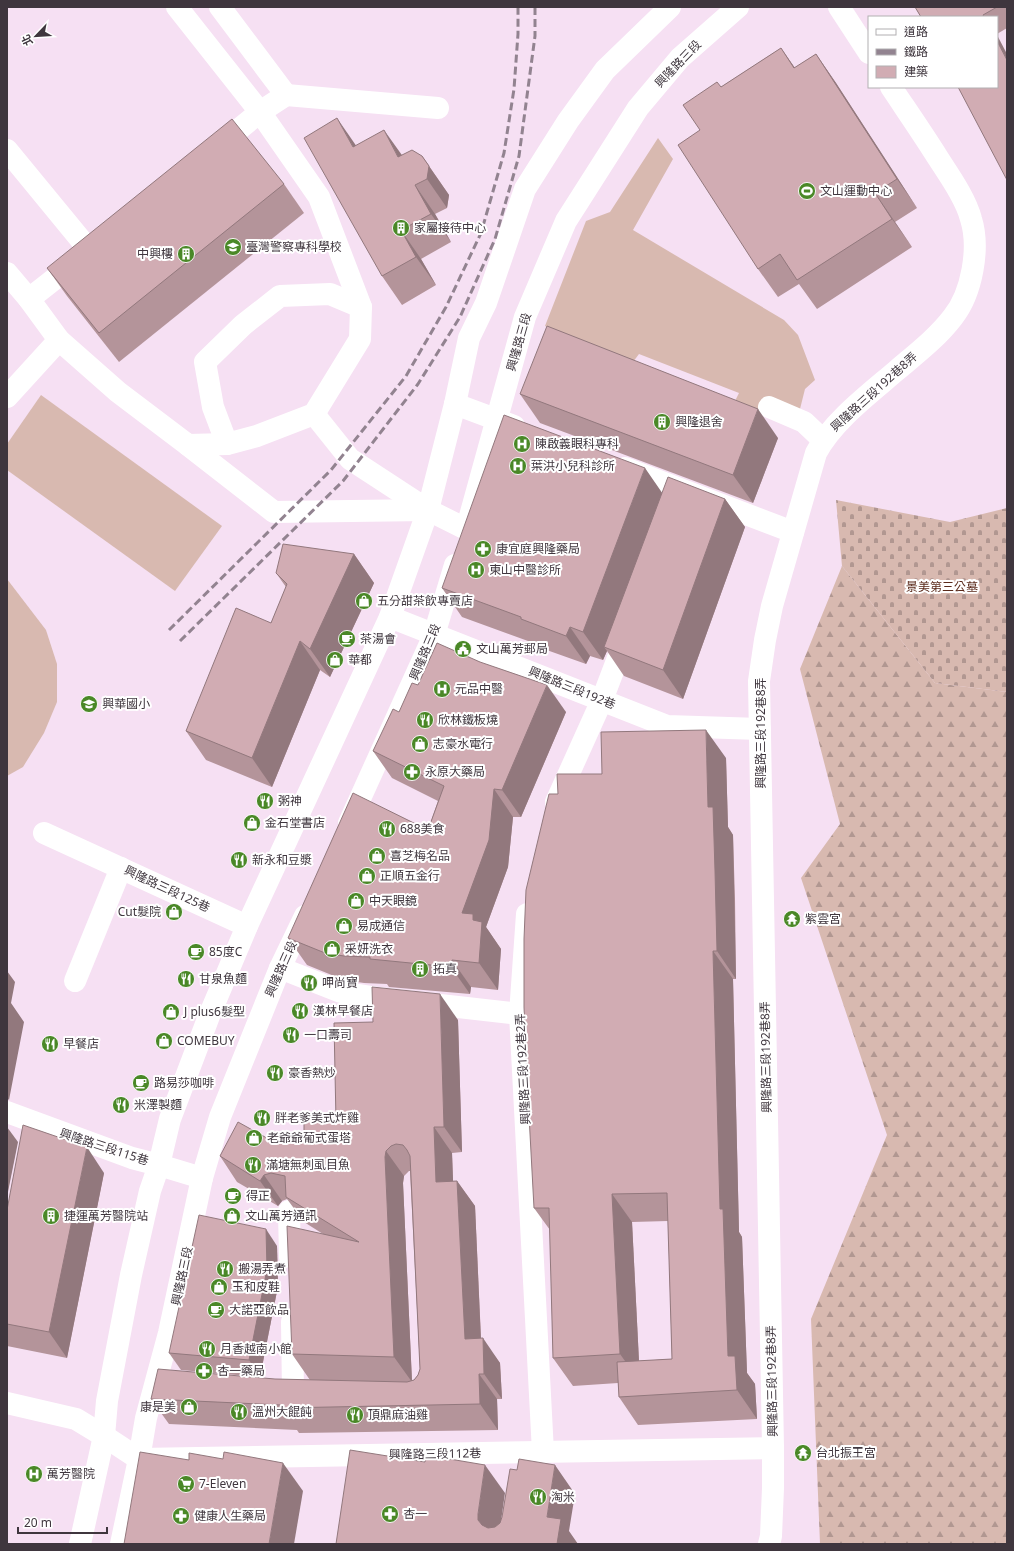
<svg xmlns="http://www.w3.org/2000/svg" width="1014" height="1551" font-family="'Noto Sans','Noto Sans TC',sans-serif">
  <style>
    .grass { fill: #d8b9b0 }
    .forest { fill: url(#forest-firs) }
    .cemetery { fill: url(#cemetery-stones) }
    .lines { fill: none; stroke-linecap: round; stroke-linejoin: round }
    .minor { stroke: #fff; stroke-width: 22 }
    .major { stroke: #fff; stroke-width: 22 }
    .rail { stroke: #928390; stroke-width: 3; stroke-dasharray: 8 4; stroke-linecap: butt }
    .wall { fill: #b4949a; fill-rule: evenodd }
    .shaded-wall { fill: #92787d }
    .building { fill: #d1acb3; stroke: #92787d }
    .labels { text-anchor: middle; stroke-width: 4; stroke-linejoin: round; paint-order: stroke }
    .street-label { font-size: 12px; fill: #3f363e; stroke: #fff }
    .poi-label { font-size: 12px; fill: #3f363e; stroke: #fff; text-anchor: start }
    .park-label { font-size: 12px; fill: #59291a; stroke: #fff }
  </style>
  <defs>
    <pattern id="forest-firs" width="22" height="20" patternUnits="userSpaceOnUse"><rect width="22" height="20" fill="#d8b9b0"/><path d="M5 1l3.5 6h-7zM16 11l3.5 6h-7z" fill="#b19791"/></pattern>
    <pattern id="cemetery-stones" width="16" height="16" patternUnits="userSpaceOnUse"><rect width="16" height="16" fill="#d8b9b0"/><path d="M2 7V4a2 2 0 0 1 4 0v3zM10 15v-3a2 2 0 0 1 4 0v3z" fill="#b19791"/></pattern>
  </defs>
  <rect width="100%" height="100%" fill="#f6e0f3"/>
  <g class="grass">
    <polygon points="658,138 673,159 633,230 784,320 798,335 815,380 805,389 796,425 735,401 739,393 639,354 633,362 545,326 586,221 610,212"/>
    <polygon points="41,395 222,526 175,591 7,470 7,444"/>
    <polygon points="7,579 46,630 57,664 57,702 44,733 23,767 7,776"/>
  </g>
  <polygon class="forest" points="842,566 935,683 1007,692 1007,1544 820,1544 811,1319 887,1135 801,878 840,824 800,669"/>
  <polygon class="cemetery" points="836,500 950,522 1007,508 1007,692 935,683 842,566"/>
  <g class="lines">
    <g class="minor">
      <polyline points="839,7 869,53"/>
      <polyline points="286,95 438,108"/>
      <polyline points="216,148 260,112 286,95 220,7"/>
      <polyline points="7,150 90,251 29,299"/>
      <polyline points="7,273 29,299 59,340 118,392 188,445 227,444 257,436 314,414 360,339 361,307 319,197 260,112 177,7"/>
      <polyline points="7,397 59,340"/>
      <polyline points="455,404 514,426"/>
      <polyline points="769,407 804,422 823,440"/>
      <polyline points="314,414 350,459 428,510 466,529"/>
      <polyline points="227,444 213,407 205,362 243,325 280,296 330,294 361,307"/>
      <polyline points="188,445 274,512 428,510"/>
      <polyline points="625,468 793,532"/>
      <polyline points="390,617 667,726 760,729"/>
      <polyline points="556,802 602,700 626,637"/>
      <polyline points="44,833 247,926"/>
      <polyline points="527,914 520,1014 543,1452"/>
      <polyline points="280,968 341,992 378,998 520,1014"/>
      <polyline points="75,981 121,868"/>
      <polyline points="7,1112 132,1158 159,1165 202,1178"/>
      <polyline points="289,1211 290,1257"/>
      <polyline points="292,1322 293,1392"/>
      <polyline points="7,1403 76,1419 104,1436 139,1459 773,1448"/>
      <path d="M769 1544 771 1536 773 1488V1448L759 681 765 640 772 606 816 453C832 422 869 394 896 371 916 354 937 338 953 317 972 293 980 248 971 219 966 199 949 175 938 158 923 134 907 111 891 87"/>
    </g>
    <g class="major">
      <polyline points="467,527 525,317 566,221 638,108 680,58 738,7"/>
      <polyline points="349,823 434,635 455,565"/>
      <polyline points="80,1544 104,1436 107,1401 131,1275 150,1191 159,1165 170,1119 209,1016 247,926 390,617 428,510 455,404 469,338 486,303 525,189 568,121 605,70 670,7"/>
      <polyline points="121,1544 139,1459 146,1418 169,1333 202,1178 220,1117 280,968 305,916"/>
    </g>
    <g class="rail">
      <polyline points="169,630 331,470 406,376 446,307 481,233 504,153 514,89 518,34 518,7"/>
      <polyline points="180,641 343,481 418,384 460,317 495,239 519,156 535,36 535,7"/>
    </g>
  </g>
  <g class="wall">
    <polygon points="915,7 1007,7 1007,28 997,34 997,17 921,17"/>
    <polygon points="781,48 795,68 816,54 836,83 917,208 895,222 912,247 817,309 799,284 778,297 758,269 700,130 721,87"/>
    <polygon points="356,146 401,155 422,156 449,195 447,208 435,214 451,242 421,259 436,285 402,305 382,276"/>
    <polygon points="284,184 304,213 119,362 67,296 47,268"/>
    <polygon points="520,394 778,438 753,503 540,423"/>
    <polygon points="662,493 725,499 745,527 683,699 624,676 607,651 603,660 590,656 586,664 541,648 539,645 462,617 442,588"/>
    <polygon points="354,554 374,583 330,677 320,670 272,787 206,760 186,731 271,623 286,587 276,573"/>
    <polygon points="418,685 566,712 521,817 513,817 508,867 486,927 501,949 498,990 471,987 470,994 389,987 387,984 364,983 344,980 307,965 288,938 428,830 438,801 392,778 373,751 399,712"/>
    <path d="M726 758 728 827 733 835 735 899 736 979H733L739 1232 742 1237 747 1373 755 1384 757 1419 638 1425 619 1397 618 1383 573 1386 553 1358 550 1230 534 1208 558 794 602 774ZM668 1221 672 1359 639 1361 632 1222Z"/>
    <path d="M458 1020 462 1152 452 1153 453 1181H457L475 1206 481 1338 500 1363 502 1399H497L498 1430 299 1433 297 1430 169 1424 151 1399 275 1379 310 1380 292 1354 323 1234 304 1222 287 1199 282 1201 278 1206 237 1182 220 1156 274 1142H304L336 1121ZM409 1171H410L420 1369 418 1375 414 1380 412 1381 403 1183 404 1176Z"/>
    <polygon points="104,1173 67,1358 7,1346 7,1210"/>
    <polygon points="277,1246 278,1286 260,1377 181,1370 169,1353"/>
  </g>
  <g class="shaded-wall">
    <polygon points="997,35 1007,54 1007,60 997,41"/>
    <polygon points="781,48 801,77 794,68"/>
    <polygon points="816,54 836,83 917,208 897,179"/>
    <polygon points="337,118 357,147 353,147"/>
    <polygon points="384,130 404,158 418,185 398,157"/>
    <polygon points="422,156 449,195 447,208 427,179"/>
    <polygon points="415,185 435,214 451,242 431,214"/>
    <polygon points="875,193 895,222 912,247 892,219"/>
    <polygon points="401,230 421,259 436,285 416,257"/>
    <polygon points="758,409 778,438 753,503 733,475"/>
    <polygon points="645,468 665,497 604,647 607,651 603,660 583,632"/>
    <polygon points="725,499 745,527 683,699 663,670"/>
    <polygon points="354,554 374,583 330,677 310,649"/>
    <polygon points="570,627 590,656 586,664 566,636"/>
    <polygon points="300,641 320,670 272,787 252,758"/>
    <polygon points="547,685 566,712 521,817 502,790"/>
    <polygon points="706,730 726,758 728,827 733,835 736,979 717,951 708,807"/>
    <polygon points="494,789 513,817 508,867 486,927 501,949 498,990 479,963 462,913"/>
    <polygon points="713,951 733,979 739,1232 742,1237 747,1373 755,1384 757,1419 737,1390 728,1356 720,1209"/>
    <polygon points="452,960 471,987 470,994 451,967"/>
    <polygon points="7,971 15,982 11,1003 24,1022 9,1100 7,1098"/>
    <polygon points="440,994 458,1020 462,1152 444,1127"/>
    <polygon points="7,1127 18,1142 7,1197"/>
    <polygon points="434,1127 452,1153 454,1207 436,1182"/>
    <polygon points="87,1147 104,1173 67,1358 49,1332"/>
    <polygon points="386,1151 404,1176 403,1183 412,1382 394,1357 385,1157"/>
    <polygon points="264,1175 282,1201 278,1206 260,1181"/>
    <polygon points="457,1181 475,1206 482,1364 465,1339"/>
    <polygon points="612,1194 632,1222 640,1382 620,1354"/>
    <polygon points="266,1229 277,1246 278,1286 260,1377 249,1360"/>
    <polygon points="483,1338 500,1363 502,1399 484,1374"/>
    <polygon points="479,1374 497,1399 498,1430 480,1404"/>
    <polygon points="283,1463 303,1491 294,1544 269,1544"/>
    <polygon points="485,1465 505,1493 498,1542 495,1544 478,1520 478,1514"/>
    <polygon points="555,1465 575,1494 569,1531 578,1544 557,1544 547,1517"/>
  </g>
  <g class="building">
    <polygon points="915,7 997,7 983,15 984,17 921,17"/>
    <polygon points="997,41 1007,60 1007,180 958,87 997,87"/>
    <polygon points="781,48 794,68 816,54 897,179 875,193 892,219 797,280 780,254 758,269 678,145 700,130 683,105 717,82 721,87"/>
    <polygon points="337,118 353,147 384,130 398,157 412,150 422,156 429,166 427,179 415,185 431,214 401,230 416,257 382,276 304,138"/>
    <polygon points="232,119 284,184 99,333 47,268"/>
    <polygon points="547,326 758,409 733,475 520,394"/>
    <polygon points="504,415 645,468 583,632 570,627 566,636 521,619 521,617 442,588"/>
    <polygon points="668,477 725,499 663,670 604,647"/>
    <polygon points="283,544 354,554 310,649 300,641 252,758 186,731 236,608 271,623 287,584 276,573"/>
    <polygon points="437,643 480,662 547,685 502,790 494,789 489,840 462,913 473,914 473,920 482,922 479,963 452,960 451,967 370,959 370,957 344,956 325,953 288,938 353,793 428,830 444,786 373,751 393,709 399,712 412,683 418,685"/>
    <polygon points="706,730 708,807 713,807 715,871 717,951 713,951 720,1209 723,1209 728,1356 735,1356 737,1390 619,1397 617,1362 672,1359 667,1193 612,1194 620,1354 553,1358 549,1208 534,1208 527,1078 524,1007 524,939 526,890 549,794 558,794 557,774 602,774 601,732"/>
    <polygon points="372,987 440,994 444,1127 434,1127 436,1182 457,1181 465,1339 483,1338 484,1374 479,1374 480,1404 281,1408 281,1405 151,1399 158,1369 275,1379 407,1382 414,1380 418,1375 420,1369 410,1156 407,1150 403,1145 396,1144 391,1146 386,1151 385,1157 394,1357 292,1354 287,1226 359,1242 286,1197 285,1176 271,1173 264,1175 260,1181 220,1156 238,1122 274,1142 304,1142 304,1122 336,1121 334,1023 373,1022"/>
    <polygon points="23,1125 87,1147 49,1332 7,1324 7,1210"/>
    <polygon points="199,1215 266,1229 267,1269 249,1360 169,1353"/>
    <polygon points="350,1450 425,1462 426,1455 485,1465 478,1514 478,1520 482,1525 488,1528 495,1527 500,1523 502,1517 510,1469 517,1470 519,1459 555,1465 547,1517 561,1519 557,1544 336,1544"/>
    <polygon points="140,1452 189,1460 189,1453 223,1459 224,1452 283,1463 269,1544 124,1544"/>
  </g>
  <defs>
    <g id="stadium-disc" transform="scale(0.9)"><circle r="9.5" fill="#4a8827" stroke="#fff"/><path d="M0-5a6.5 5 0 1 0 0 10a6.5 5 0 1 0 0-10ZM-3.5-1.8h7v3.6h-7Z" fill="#fff"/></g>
    <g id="building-disc" transform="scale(0.9)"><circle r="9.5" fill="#4a8827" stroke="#fff"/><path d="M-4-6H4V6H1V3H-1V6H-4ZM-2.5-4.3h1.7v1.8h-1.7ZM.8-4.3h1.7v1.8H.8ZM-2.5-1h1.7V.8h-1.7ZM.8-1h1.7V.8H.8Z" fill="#fff"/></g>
    <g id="university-disc" transform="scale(0.9)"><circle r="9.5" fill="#4a8827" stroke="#fff"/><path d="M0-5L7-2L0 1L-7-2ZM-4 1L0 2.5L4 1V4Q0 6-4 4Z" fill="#fff"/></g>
    <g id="hospital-disc" transform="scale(0.9)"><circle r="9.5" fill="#4a8827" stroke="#fff"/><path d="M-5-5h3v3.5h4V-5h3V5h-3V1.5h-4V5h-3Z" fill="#fff"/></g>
    <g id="pharmacy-disc" transform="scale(0.9)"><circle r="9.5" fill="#4a8827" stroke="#fff"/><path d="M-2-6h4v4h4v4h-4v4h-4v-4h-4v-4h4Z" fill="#fff"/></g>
    <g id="shop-disc" transform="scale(0.9)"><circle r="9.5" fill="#4a8827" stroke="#fff"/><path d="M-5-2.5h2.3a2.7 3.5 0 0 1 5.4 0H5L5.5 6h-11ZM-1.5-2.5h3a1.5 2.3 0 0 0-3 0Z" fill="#fff"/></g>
    <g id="cafe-disc" transform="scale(0.9)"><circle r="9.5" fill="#4a8827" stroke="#fff"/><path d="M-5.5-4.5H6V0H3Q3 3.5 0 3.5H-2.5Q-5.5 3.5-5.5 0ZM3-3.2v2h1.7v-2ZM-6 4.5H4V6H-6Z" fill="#fff"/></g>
    <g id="civic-disc" transform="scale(0.9)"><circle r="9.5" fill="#4a8827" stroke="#fff"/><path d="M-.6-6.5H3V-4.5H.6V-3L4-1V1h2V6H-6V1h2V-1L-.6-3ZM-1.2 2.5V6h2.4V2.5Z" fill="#fff"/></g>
    <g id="school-disc" transform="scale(0.9)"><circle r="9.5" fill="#4a8827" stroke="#fff"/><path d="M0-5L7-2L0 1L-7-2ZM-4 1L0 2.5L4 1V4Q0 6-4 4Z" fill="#fff"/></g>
    <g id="restaurant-disc" transform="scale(0.9)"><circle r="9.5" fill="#4a8827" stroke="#fff"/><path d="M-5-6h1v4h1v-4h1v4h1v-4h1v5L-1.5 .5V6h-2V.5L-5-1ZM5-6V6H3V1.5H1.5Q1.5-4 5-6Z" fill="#fff"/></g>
    <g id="temple-disc" transform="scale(0.9)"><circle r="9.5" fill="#4a8827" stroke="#fff"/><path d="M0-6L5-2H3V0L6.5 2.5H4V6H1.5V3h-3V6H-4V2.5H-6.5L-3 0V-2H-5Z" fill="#fff"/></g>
    <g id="supermarket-disc" transform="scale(0.9)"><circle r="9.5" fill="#4a8827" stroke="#fff"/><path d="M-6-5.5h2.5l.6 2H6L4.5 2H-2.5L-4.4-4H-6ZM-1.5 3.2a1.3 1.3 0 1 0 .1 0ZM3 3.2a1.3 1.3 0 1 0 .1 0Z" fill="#fff"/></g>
  </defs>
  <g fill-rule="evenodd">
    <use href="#stadium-disc" x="807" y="191"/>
    <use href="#building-disc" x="401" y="228"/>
    <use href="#university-disc" x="233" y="247"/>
    <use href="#building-disc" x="186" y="254"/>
    <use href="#building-disc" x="662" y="422"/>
    <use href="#hospital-disc" x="522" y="444"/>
    <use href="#hospital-disc" x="518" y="466"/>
    <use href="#pharmacy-disc" x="483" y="549"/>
    <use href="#hospital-disc" x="476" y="570"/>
    <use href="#shop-disc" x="364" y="601"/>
    <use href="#cafe-disc" x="347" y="639"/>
    <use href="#civic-disc" x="463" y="649"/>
    <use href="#shop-disc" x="335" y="660"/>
    <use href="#hospital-disc" x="442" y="689"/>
    <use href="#school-disc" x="89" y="704"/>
    <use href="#restaurant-disc" x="425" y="720"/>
    <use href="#shop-disc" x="420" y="744"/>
    <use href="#pharmacy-disc" x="412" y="772"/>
    <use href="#restaurant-disc" x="265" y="801"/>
    <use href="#shop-disc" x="252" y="823"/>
    <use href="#restaurant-disc" x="387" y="829"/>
    <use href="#shop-disc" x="377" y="856"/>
    <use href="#restaurant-disc" x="239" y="860"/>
    <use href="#shop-disc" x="367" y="876"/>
    <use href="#shop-disc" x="356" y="901"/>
    <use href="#shop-disc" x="174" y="912"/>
    <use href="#temple-disc" x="792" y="919"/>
    <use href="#shop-disc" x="344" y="926"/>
    <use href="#shop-disc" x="332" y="949"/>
    <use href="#cafe-disc" x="196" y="952"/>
    <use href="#building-disc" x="420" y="969"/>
    <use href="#restaurant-disc" x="186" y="979"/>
    <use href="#restaurant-disc" x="309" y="983"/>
    <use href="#restaurant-disc" x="300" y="1011"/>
    <use href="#shop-disc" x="171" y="1012"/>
    <use href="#restaurant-disc" x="291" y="1035"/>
    <use href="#shop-disc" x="164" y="1041"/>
    <use href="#restaurant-disc" x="50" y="1044"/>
    <use href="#restaurant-disc" x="275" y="1073"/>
    <use href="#cafe-disc" x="141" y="1083"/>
    <use href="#restaurant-disc" x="121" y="1105"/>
    <use href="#restaurant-disc" x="262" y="1118"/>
    <use href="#shop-disc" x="254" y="1138"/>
    <use href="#restaurant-disc" x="253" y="1165"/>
    <use href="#cafe-disc" x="233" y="1196"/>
    <use href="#building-disc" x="51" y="1216"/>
    <use href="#shop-disc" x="232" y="1216"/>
    <use href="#restaurant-disc" x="225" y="1269"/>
    <use href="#shop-disc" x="219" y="1287"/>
    <use href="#cafe-disc" x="216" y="1310"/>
    <use href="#restaurant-disc" x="207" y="1349"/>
    <use href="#pharmacy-disc" x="204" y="1371"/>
    <use href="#shop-disc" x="189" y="1407"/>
    <use href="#restaurant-disc" x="239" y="1412"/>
    <use href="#restaurant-disc" x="355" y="1415"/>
    <use href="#temple-disc" x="803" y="1453"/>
    <use href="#hospital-disc" x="34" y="1474"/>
    <use href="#supermarket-disc" x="186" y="1484"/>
    <use href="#restaurant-disc" x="538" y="1497"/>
    <use href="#pharmacy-disc" x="390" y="1514"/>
    <use href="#pharmacy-disc" x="181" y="1516"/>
  </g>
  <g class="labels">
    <g class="street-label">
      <text transform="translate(678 64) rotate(-46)" y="4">興隆路三段</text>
      <text transform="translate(519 342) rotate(-74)" y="4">興隆路三段</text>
      <text transform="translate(874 392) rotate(-42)" y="4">興隆路三段192巷8弄</text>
      <text transform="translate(425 652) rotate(-67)" y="4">興隆路三段</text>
      <text transform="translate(572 688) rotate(22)" y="4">興隆路三段192巷</text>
      <text transform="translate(761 733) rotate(-90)" y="4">興隆路三段192巷8弄</text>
      <text transform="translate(167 889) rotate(25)" y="4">興隆路三段125巷</text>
      <text transform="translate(281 969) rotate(-66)" y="4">興隆路三段</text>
      <text transform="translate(766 1057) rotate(-91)" y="4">興隆路三段192巷8弄</text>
      <text transform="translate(523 1069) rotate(-93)" y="4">興隆路三段192巷2弄</text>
      <text transform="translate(104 1147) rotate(18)" y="4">興隆路三段115巷</text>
      <text transform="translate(182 1276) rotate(-78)" y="4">興隆路三段</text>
      <text transform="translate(772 1381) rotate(-91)" y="4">興隆路三段192巷8弄</text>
      <text transform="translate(435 1454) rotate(-1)" y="4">興隆路三段112巷</text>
    </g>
    <g class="poi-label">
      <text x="820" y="195">文山運動中心</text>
      <text x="414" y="232">家屬接待中心</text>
      <text x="246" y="251">臺灣警察專科學校</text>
      <text x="173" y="258" text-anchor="end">中興樓</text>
      <text x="675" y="426">興隆退舍</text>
      <text x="535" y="448">陳啟義眼科專科</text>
      <text x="531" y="470">葉洪小兒科診所</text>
      <text x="496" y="553">康宜庭興隆藥局</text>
      <text x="489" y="574">東山中醫診所</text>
      <text x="377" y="605">五分甜茶飲專賣店</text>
      <text x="360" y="643">茶湯會</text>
      <text x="476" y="653">文山萬芳郵局</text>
      <text x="348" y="664">華都</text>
      <text x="455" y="693">元品中醫</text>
      <text x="102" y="708">興華國小</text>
      <text x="438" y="724">欣林鐵板燒</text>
      <text x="433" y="748">志豪水電行</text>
      <text x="425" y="776">永原大藥局</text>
      <text x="278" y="805">粥神</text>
      <text x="265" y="827">金石堂書店</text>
      <text x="400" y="833">688美食</text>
      <text x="390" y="860">喜芝梅名品</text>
      <text x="252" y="864">新永和豆漿</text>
      <text x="380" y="880">正順五金行</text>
      <text x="369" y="905">中天眼鏡</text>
      <text x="161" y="916" text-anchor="end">Cut髮院</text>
      <text x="805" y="923">紫雲宮</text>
      <text x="357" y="930">易成通信</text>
      <text x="345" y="953">采妍洗衣</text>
      <text x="209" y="956">85度C</text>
      <text x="433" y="973">拓真</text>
      <text x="199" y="983">甘泉魚麵</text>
      <text x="322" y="987">呷尚寶</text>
      <text x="313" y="1015">漢林早餐店</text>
      <text x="184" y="1016">J plus6髮型</text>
      <text x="304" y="1039">一口壽司</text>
      <text x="177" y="1045">COMEBUY</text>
      <text x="63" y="1048">早餐店</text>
      <text x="288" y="1077">豪香熱炒</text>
      <text x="154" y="1087">路易莎咖啡</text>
      <text x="134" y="1109">米澤製麵</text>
      <text x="275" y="1122">胖老爹美式炸雞</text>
      <text x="267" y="1142">老爺爺葡式蛋塔</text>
      <text x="266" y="1169">滿塘無刺虱目魚</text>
      <text x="246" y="1200">得正</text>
      <text x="64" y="1220">捷運萬芳醫院站</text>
      <text x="245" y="1220">文山萬芳通訊</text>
      <text x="238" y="1273">搬湯弄煮</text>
      <text x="232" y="1291">玉和皮鞋</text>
      <text x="229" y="1314">大諾亞飲品</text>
      <text x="220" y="1353">月香越南小館</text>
      <text x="217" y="1375">杏一藥局</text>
      <text x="176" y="1411" text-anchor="end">康是美</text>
      <text x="252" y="1416">溫州大餛飩</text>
      <text x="368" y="1419">頂鼎麻油雞</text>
      <text x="816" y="1457">台北振王宮</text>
      <text x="47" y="1478">萬芳醫院</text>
      <text x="199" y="1488">7-Eleven</text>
      <text x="551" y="1501">淘米</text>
      <text x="403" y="1518">杏一</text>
      <text x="194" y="1520">健康人生藥局</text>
    </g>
    <g class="park-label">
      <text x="942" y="591">景美第三公墓</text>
    </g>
  </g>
  <rect width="1014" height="1551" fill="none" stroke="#3f363e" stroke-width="16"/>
  <rect x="868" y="16" width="130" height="72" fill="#ffffff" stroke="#b2afb2"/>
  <rect x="876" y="29" width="20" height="6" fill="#ffffff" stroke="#b2afb2"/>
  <text x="904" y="36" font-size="12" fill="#3f363e">道路</text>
  <rect x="876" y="49" width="20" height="6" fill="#928390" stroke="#b2afb2"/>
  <text x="904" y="56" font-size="12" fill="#3f363e">鐵路</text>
  <rect x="876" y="66" width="20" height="12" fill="#d1acb3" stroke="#b2afb2"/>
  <text x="904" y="76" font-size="12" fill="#3f363e">建築</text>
  <g transform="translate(36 36) rotate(245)" stroke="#ffffff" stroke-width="3" paint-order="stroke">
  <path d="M0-3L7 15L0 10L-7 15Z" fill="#3f363e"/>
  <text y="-6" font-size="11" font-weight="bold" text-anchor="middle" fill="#3f363e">北</text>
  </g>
  <path d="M18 1527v6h89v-6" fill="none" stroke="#3f363e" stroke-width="2"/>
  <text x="24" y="1527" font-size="12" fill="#3f363e" stroke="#ffffff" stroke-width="3" paint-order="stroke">20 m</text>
</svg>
